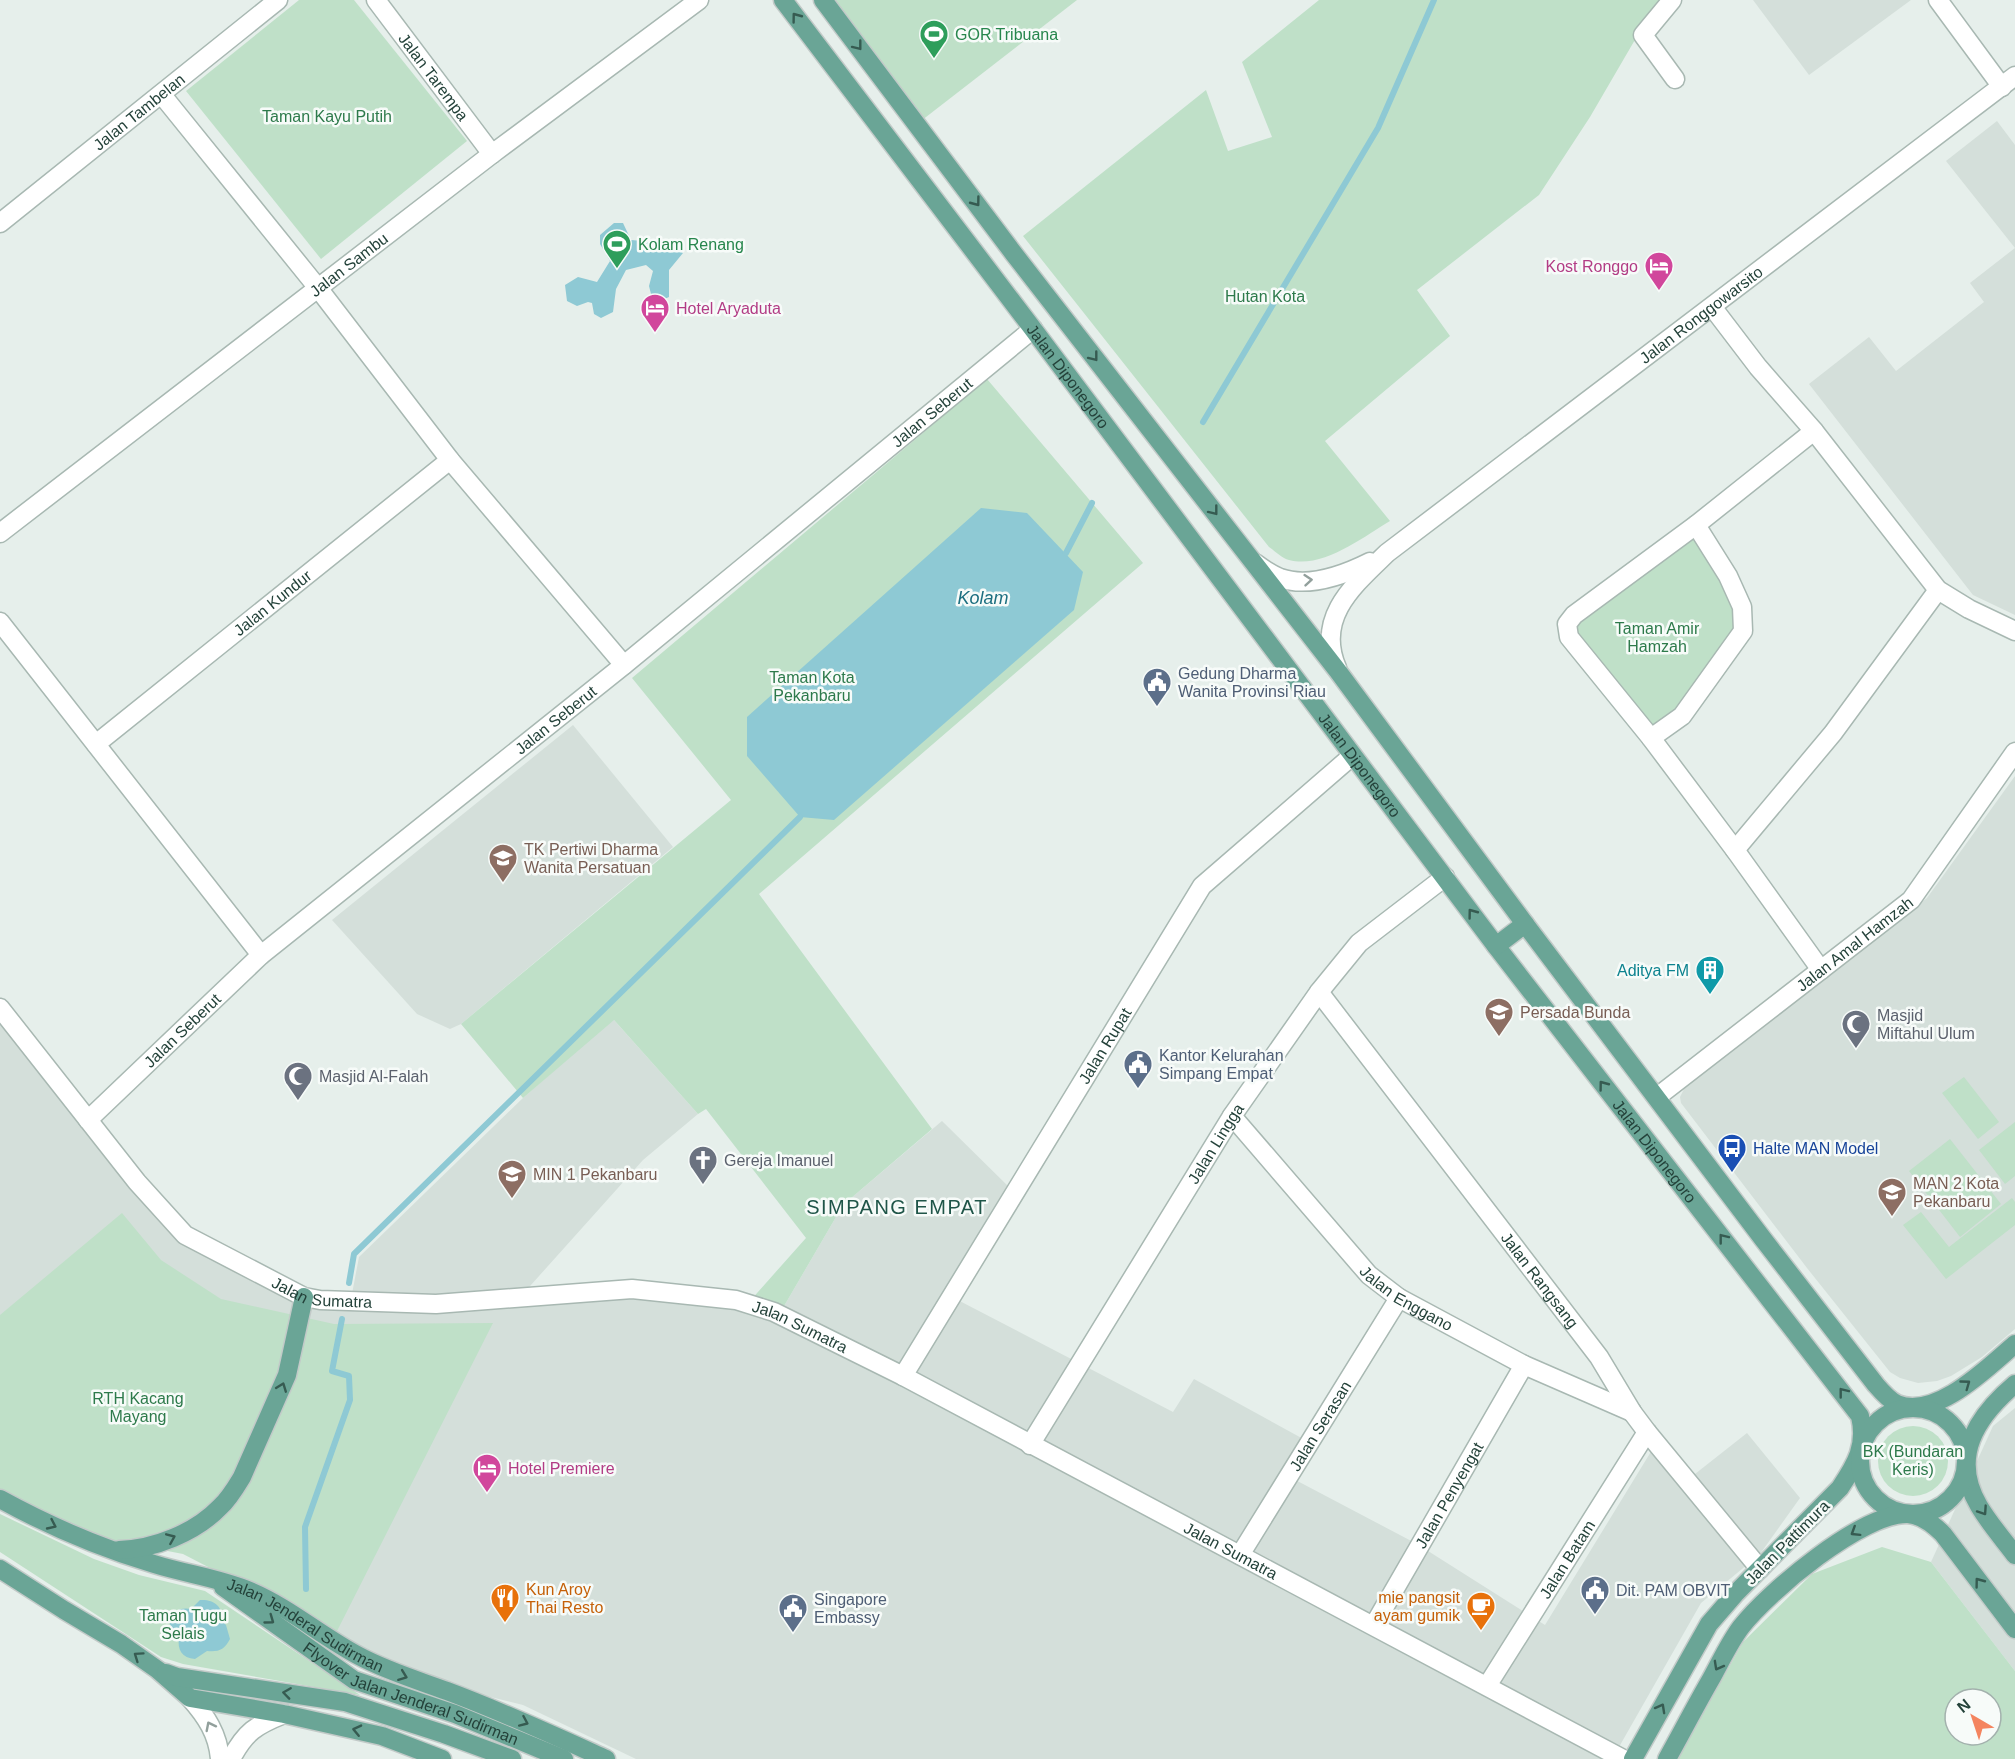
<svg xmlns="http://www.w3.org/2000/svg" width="2015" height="1759" font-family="Helvetica,sans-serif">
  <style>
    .built { fill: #d4dfda }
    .green { fill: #bfe0c8; fill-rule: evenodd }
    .water { fill: #8ec9d4 }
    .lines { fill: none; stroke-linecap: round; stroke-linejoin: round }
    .stream { stroke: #8ec9d4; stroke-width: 6 }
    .minor-casing { stroke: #a8b8b2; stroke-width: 21 }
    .major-casing { stroke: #c2cac8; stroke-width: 21 }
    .minor { stroke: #fff; stroke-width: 18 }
    .major { stroke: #6aa596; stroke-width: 18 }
    .oneway { stroke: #365b51 }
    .oneway2 { stroke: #92a09c }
    .labels { text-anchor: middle; stroke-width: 5; stroke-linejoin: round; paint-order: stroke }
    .leisure-label { font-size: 16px; fill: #27864d; stroke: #f7fbf9; text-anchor: start }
    .street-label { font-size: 16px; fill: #24423a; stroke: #f7fbf9 }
    .park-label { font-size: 16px; fill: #2d7a4b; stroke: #f7fbf9 }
    .hotel-label { font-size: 16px; fill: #b23c85; stroke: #f7fbf9; text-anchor: start }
    .service-label { font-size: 16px; fill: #4e5e75; stroke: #f7fbf9; text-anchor: start }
    .education-label { font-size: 16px; fill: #785e54; stroke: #f7fbf9; text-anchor: start }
    .culture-label { font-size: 16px; fill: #0d838f; stroke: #f7fbf9; text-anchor: end }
    .worship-label { font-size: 16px; fill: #5b616d; stroke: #f7fbf9; text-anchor: start }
    .transit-label { font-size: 16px; fill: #164399; stroke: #f7fbf9; text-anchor: start }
    .food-label { font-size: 16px; fill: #c56008; stroke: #f7fbf9; text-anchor: start }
    .water-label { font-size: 18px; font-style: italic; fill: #1c6f80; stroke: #f7fbf9 }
    .quarter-label { font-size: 20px; letter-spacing: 1.5px; fill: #1f5548; stroke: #f7fbf9 }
  </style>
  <rect width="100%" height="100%" fill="#e6efeb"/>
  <g class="built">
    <polygon points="1753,0 1911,0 1809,75"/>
    <polygon points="1997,121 2015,145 2015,248 1946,161"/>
    <polygon points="2015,248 2015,615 1973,595 1809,384 1869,337 1896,371 1984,302 1970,283"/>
    <polygon points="573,725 673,847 461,1024 450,1029 417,1014 332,920"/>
    <polygon points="2015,776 2015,1329 1982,1357 1951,1376 1937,1381 1918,1383 1900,1378 1890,1372 1807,1268 1681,1103 1680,1097 1685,1087 1927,898"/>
    <polygon points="0,1011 184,1237 303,1298 632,1291 773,1313 1612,1759 636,1759 523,1705 458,1689 402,1669 339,1636 210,1562 0,1483"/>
    <polygon points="613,1019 698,1114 643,1160 522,1295 351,1299 359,1257 523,1098"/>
    <polygon points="942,1121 1014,1192 903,1374 780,1313 843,1205"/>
    <polygon points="952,1297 1173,1412 1194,1379 1307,1441 1286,1475 1417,1544 1545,1625 1652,1450 1681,1485 1747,1433 1800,1498 1760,1554 1701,1603 1615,1754 905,1375"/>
    <polygon points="2015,1408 2015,1671 1931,1562 1993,1426"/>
  </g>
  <g class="green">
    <polygon points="299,0 354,0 467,141 321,259 186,91"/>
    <polygon points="823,0 1077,0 917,124"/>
    <path d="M1319 0H1665L1643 26 1590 117 1539 195 1417 290 1450 336 1325 441 1390 521C1363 537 1323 569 1289 560 1282 558 1275 551 1269 547L1023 236 1206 90 1228 151 1272 137 1242 62Z"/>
    <polygon points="987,379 1143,563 759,894 932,1129 843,1205 780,1313 749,1302 806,1238 706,1109 698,1114 614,1020 523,1098 461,1024 731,800 632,678"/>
    <polygon points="1696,525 1743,631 1707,683 1651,738 1569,637 1574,615"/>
    <polygon points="1964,1077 1999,1122 1978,1139 1942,1093"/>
    <polygon points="2015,1122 2015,1176 2005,1184 1979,1150"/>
    <polygon points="1950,1139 2001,1204 1960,1237 1909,1171"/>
    <polygon points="2012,1198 2015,1202 2015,1225 1946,1279 1903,1225 1921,1212 1949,1247"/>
    <polygon points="122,1213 161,1260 221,1299 334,1324 493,1323 336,1633 183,1554 64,1531 0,1495 0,1315"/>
    <circle cx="1913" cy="1461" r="35"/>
    <polygon points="0,1514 94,1559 139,1575 205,1591 360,1695 183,1664 161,1657 0,1552"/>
    <path d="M1882 1547 1931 1562 2015 1671V1759H1678L1743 1642 1812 1574ZM1955 1699H1991V1735H1955Z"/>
  </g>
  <g class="water">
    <polygon points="614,223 623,223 631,240 669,243 683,253 669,270 669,297 660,301 652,298 649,286 653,271 646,265 626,270 616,289 613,312 601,318 594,314 592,303 588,302 577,306 567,301 565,285 578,277 597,282 610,261 600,244 600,235"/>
    <polygon points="981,508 1027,513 1083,572 1074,610 834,820 800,817 747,756 747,717"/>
    <path d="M200 1600C213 1599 224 1606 221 1620L226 1625 230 1639C224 1650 219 1652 207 1651L195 1659C182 1658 177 1650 179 1637 162 1625 171 1605 191 1609Z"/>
  </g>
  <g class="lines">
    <g class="stream">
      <polyline points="1203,422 1378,128 1434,0"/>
      <polyline points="1066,553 1092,503"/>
      <polyline points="349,1283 354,1254 800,817"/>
      <polyline points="306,1589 305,1527 350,1400 349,1376 332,1371 342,1319"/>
    </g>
    <g class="minor-casing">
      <g id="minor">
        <path id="s1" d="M376 0 492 154"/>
        <polyline points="1672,0 1643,35 1675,79"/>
        <polyline points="1938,0 2002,87"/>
        <polyline points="162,95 318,288 450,460 624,665"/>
        <path id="s2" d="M0 223 278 0"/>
        <polyline points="1713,308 1758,367 1814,431 1938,590 1969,609 2015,631"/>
        <polyline points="1814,431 1696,525 1574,615 1567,624 1569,637 1651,738 1735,850 1821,970"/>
        <path id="s3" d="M0 533 492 154 699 0"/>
        <path d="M1255 563C1263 569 1271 574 1280 578 1308 588 1344 575 1370 562"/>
        <polyline points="0,622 261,955"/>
        <path id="s4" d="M1337 668C1315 617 1354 585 1387 553L2015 76"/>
        <polyline points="1651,738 1682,716 1743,631 1742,607 1728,576 1696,525"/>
        <path id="s5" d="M96 744 450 460"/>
        <polyline points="1735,850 1833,733 1938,590"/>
        <path id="s6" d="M1319 992 1599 1357 1632 1412 1647 1432 1760 1569"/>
        <path id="s7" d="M0 1008 137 1182 185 1235 304 1297 320 1300 436 1304 632 1289 736 1300 774 1312 903 1376 1623 1759"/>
        <path id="s8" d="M1657 1097 1911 900 2015 752"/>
        <path id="s9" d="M1232 1116 1369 1275 1399 1298 1524 1365 1632 1412"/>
        <path id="s10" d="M88 1120 261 955 624 665 1033 329"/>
        <path id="s11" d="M903 1376 1202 886 1352 756"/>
        <path id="s12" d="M1030 1445 1232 1116 1319 992 1359 943 1445 877"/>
        <path id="s13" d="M1240 1555 1399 1298"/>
        <path id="s14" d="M1374 1625 1524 1365"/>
        <path id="s15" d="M1487 1686 1647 1432"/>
        <path d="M190 1698C206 1716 218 1734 220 1759"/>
        <path d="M231 1759C245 1732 256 1725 284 1714"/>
      </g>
    </g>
    <g class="major-casing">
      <g id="major">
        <path id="s16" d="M783 0 1033 329 1496 946 1860 1416C1867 1446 1856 1464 1840 1488L1735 1594 1709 1624 1633 1759"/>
        <path d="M823 0 1014 254 1337 670 1525 924 1763 1239 1876 1385C1882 1392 1889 1400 1897 1404 1936 1420 1988 1367 2015 1344"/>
        <polyline points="1496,946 1525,924"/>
        <path d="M2015 1384C1976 1417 1950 1457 1979 1506 1989 1523 2003 1539 2015 1555"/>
        <circle cx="1913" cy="1461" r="53"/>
        <path id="s17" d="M0 1499C49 1526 101 1548 154 1564 186 1574 219 1578 250 1591 290 1608 321 1636 359 1656 387 1671 417 1680 447 1691 501 1711 553 1735 606 1759"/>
        <path d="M119 1550C154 1549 195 1533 220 1507 229 1499 236 1487 242 1477L287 1375 304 1297"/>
        <polyline points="0,1569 64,1610 121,1644 158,1670 190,1698 284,1714 382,1736 442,1759"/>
        <path id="s18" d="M223 1587 354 1680 455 1714 564 1759"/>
        <polyline points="166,1673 177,1677 345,1702 444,1734 512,1759"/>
        <path d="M1667 1759C1682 1732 1696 1705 1711 1679 1721 1661 1729 1643 1741 1627 1768 1592 1863 1512 1908 1514 1922 1515 1934 1525 1943 1534L2015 1629"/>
      </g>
    </g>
    <use href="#minor" class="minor"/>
    <use href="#major" class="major"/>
  </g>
  <defs><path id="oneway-chevron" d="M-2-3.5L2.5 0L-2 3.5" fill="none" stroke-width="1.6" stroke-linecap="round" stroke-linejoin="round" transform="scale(1.5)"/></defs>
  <g class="oneway">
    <use href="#oneway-chevron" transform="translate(796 17) rotate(-127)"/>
    <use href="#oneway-chevron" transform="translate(858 46) rotate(52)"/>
    <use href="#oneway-chevron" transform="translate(976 202) rotate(53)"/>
    <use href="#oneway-chevron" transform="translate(1094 357) rotate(52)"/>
    <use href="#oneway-chevron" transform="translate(1214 511) rotate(52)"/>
    <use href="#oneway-chevron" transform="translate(1472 913) rotate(-127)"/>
    <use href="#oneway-chevron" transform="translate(1603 1085) rotate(-127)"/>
    <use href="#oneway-chevron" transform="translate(1723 1238) rotate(-128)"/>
    <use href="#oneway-chevron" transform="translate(1966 1384) rotate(-36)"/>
    <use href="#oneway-chevron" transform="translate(282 1387) rotate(-69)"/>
    <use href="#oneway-chevron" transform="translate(1843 1392) rotate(-128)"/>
    <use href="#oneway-chevron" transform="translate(1983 1511) rotate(56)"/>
    <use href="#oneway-chevron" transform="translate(52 1525) rotate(25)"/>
    <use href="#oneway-chevron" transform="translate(1855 1532) rotate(148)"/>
    <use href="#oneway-chevron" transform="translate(171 1538) rotate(-23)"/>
    <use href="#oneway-chevron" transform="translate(1979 1582) rotate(-127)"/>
    <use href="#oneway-chevron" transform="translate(270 1620) rotate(36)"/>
    <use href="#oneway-chevron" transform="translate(138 1656) rotate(-145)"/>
    <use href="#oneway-chevron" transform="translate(1718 1666) rotate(119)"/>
    <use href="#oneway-chevron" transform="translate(403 1676) rotate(21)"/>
    <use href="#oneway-chevron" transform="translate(287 1693) rotate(-172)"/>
    <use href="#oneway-chevron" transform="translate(1661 1708) rotate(-61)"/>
    <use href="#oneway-chevron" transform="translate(524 1722) rotate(24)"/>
    <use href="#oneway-chevron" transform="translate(357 1730) rotate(-167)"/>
  </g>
  <g class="oneway2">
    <use href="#oneway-chevron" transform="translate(1308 580) rotate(-5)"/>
    <use href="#oneway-chevron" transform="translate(210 1726) rotate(-117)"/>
  </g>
  <defs>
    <g id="stadium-pin" transform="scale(1.5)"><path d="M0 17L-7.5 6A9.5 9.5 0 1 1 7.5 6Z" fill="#2e9e5b" stroke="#f7fbf9"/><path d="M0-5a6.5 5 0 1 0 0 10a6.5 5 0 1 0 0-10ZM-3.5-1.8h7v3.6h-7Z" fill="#fff"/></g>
    <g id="hotel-pin" transform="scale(1.5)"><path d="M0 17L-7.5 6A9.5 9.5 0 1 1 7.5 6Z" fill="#d1479c" stroke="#f7fbf9"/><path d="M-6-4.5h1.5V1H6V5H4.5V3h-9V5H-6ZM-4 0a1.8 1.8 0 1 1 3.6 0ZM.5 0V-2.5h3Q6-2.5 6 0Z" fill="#fff"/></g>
    <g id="civic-pin" transform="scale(1.5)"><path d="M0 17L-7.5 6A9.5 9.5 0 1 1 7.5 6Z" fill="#5c6f8a" stroke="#f7fbf9"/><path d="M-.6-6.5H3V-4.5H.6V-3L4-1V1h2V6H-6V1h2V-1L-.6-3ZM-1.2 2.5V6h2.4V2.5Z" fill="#fff"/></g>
    <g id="school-pin" transform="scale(1.5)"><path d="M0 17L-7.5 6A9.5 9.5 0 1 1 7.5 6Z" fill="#8d6e63" stroke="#f7fbf9"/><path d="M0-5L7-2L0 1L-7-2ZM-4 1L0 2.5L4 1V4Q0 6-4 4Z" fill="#fff"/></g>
    <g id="building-pin" transform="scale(1.5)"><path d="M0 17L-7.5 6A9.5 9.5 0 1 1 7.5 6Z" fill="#0f9aa8" stroke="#f7fbf9"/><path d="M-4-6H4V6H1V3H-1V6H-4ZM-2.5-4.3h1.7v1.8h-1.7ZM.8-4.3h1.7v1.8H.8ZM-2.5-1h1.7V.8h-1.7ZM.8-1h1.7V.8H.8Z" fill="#fff"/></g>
    <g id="mosque-pin" transform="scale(1.5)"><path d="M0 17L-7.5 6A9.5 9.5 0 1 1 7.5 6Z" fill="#6b7280" stroke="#f7fbf9"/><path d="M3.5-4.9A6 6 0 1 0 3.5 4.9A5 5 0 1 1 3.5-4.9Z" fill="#fff"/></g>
    <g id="bus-pin" transform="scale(1.5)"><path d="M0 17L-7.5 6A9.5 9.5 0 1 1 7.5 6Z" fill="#1a4fb4" stroke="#f7fbf9"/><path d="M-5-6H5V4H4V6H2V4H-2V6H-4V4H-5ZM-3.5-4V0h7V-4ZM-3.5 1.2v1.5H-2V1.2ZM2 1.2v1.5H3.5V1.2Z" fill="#fff"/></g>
    <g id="church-pin" transform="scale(1.5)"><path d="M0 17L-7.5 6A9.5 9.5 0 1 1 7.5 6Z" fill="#6b7280" stroke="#f7fbf9"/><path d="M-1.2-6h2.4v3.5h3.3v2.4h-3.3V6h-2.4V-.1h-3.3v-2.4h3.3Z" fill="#fff"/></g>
    <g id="restaurant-pin" transform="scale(1.5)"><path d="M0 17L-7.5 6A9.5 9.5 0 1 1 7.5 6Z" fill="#e8710a" stroke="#f7fbf9"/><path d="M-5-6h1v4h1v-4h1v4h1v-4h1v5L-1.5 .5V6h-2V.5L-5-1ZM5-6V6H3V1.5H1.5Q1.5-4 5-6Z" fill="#fff"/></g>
    <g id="cafe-pin" transform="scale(1.5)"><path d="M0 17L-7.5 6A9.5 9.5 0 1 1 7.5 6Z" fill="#e8710a" stroke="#f7fbf9"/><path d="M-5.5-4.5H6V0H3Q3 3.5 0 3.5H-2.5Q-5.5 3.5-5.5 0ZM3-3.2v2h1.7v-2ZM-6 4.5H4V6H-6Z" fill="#fff"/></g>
  </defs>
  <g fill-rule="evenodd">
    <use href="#stadium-pin" x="934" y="34"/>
    <use href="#stadium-pin" x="617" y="244"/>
    <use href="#hotel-pin" x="1659" y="266"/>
    <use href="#hotel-pin" x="655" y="308"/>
    <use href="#civic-pin" x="1157" y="682"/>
    <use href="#school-pin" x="503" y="858"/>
    <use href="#building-pin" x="1710" y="970"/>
    <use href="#school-pin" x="1499" y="1012"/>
    <use href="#mosque-pin" x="1856" y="1024"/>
    <use href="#civic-pin" x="1138" y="1064"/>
    <use href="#mosque-pin" x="298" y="1076"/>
    <use href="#bus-pin" x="1732" y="1148"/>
    <use href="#church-pin" x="703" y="1160"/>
    <use href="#school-pin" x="512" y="1174"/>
    <use href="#school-pin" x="1892" y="1192"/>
    <use href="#hotel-pin" x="487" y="1468"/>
    <use href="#civic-pin" x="1595" y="1590"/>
    <use href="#restaurant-pin" x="505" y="1598"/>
    <use href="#cafe-pin" x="1481" y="1606"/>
    <use href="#civic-pin" x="793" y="1608"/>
  </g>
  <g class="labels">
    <g class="leisure-label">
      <text x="955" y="40">GOR Tribuana</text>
      <text x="638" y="250">Kolam Renang</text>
    </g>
    <g class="street-label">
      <text dy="6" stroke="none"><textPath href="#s1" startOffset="96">Jalan Tarempa</textPath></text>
      <text dy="6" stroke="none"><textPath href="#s2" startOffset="178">Jalan Tambelan</textPath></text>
      <text dy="6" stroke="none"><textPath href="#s3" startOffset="440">Jalan Sambu</textPath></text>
      <text dy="6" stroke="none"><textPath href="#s4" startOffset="530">Jalan Ronggowarsito</textPath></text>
      <text dy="6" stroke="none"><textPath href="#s16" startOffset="472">Jalan Diponegoro</textPath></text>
      <text dy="6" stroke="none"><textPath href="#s10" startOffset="1102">Jalan Seberut</textPath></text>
      <text dy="6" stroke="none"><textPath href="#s5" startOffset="226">Jalan Kundur</textPath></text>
      <text dy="6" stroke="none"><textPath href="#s10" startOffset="616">Jalan Seberut</textPath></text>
      <text dy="6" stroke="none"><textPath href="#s16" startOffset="958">Jalan Diponegoro</textPath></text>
      <text dy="6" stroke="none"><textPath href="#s8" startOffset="250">Jalan Amal Hamzah</textPath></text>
      <text dy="6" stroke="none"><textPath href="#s10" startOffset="130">Jalan Seberut</textPath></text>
      <text dy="6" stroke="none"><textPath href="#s11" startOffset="387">Jalan Rupat</textPath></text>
      <text dy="6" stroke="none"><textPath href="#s12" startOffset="354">Jalan Lingga</textPath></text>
      <text dy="6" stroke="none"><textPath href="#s16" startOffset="1444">Jalan Diponegoro</textPath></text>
      <text dy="6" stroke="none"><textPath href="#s6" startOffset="363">Jalan Rangsang</textPath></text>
      <text dy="6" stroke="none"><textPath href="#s7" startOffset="444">Jalan Sumatra</textPath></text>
      <text dy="6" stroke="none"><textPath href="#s9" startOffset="254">Jalan Enggano</textPath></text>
      <text dy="6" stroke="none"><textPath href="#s7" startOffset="930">Jalan Sumatra</textPath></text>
      <text dy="6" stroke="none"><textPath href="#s13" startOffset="152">Jalan Serasan</textPath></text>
      <text dy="6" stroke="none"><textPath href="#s14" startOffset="150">Jalan Penyengat</textPath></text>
      <text transform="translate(1787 1542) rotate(-45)" y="6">Jalan Pattimura</text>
      <text dy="6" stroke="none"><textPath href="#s7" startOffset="1416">Jalan Sumatra</textPath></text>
      <text dy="6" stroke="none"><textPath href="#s15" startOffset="150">Jalan Batam</textPath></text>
      <text dy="6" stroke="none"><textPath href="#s17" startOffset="332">Jalan Jenderal Sudirman</textPath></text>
      <text dy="6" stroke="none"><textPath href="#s18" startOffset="218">Flyover Jalan Jenderal Sudirman</textPath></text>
    </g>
    <g class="park-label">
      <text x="327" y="122">Taman Kayu Putih</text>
      <text x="1265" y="302">Hutan Kota</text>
      <text x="1657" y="634">Taman Amir<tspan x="1657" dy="18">Hamzah</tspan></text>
      <text x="812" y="683">Taman Kota<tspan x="812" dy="18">Pekanbaru</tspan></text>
      <text x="138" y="1404">RTH Kacang<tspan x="138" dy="18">Mayang</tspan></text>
      <text x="1913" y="1457">BK (Bundaran<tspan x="1913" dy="18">Keris)</tspan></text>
      <text x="183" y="1621">Taman Tugu<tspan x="183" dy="18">Selais</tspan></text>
    </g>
    <g class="hotel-label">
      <text x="1638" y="272" text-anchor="end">Kost Ronggo</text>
      <text x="676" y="314">Hotel Aryaduta</text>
      <text x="508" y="1474">Hotel Premiere</text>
    </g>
    <g class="service-label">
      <text x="1178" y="679">Gedung Dharma<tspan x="1178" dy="18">Wanita Provinsi Riau</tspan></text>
      <text x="1159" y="1061">Kantor Kelurahan<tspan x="1159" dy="18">Simpang Empat</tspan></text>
      <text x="1616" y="1596">Dit. PAM OBVIT</text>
      <text x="814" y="1605">Singapore<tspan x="814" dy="18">Embassy</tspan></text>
    </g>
    <g class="education-label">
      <text x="524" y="855">TK Pertiwi Dharma<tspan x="524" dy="18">Wanita Persatuan</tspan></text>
      <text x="1520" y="1018">Persada Bunda</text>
      <text x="533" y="1180">MIN 1 Pekanbaru</text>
      <text x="1913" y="1189">MAN 2 Kota<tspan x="1913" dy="18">Pekanbaru</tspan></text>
    </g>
    <g class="culture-label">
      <text x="1689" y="976">Aditya FM</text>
    </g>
    <g class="worship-label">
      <text x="1877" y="1021">Masjid<tspan x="1877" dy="18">Miftahul Ulum</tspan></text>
      <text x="319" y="1082">Masjid Al-Falah</text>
      <text x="724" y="1166">Gereja Imanuel</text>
    </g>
    <g class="transit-label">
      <text x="1753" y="1154">Halte MAN Model</text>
    </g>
    <g class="food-label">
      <text x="526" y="1595">Kun Aroy<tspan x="526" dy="18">Thai Resto</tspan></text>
      <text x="1460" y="1603" text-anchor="end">mie pangsit<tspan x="1460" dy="18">ayam gumik</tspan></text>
    </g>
    <g class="water-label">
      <text x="983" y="604">Kolam</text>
    </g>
    <g class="quarter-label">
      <text x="897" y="1214">SIMPANG EMPAT</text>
    </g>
  </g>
  <g transform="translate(1973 1717) rotate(321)"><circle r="28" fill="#f7fbf9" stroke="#a3b1ad" stroke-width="1.5"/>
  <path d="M0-4.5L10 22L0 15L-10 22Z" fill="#f4845f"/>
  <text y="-9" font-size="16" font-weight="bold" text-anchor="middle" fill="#24423a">N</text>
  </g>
</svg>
